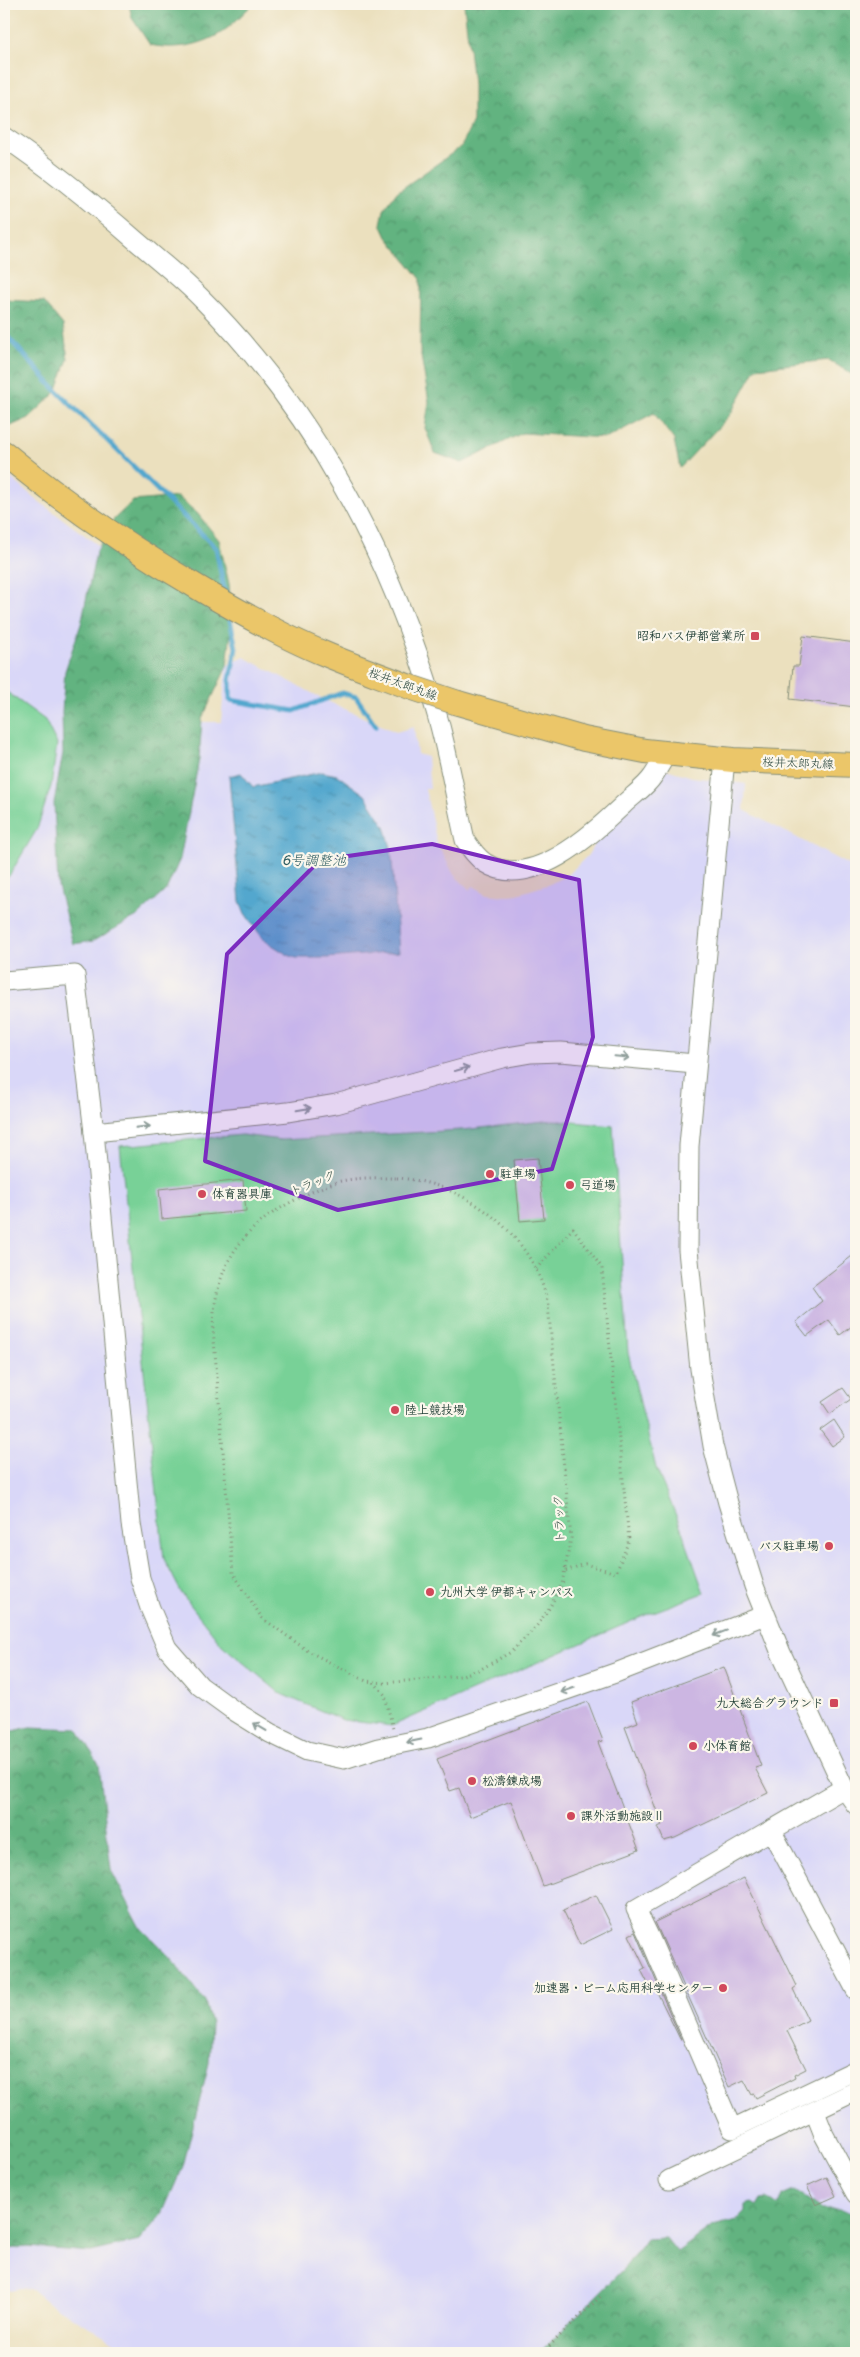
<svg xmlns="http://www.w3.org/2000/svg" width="860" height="2357" font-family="Pangolin,'Klee One',sans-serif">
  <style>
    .built { fill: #d9d7f8 }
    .green { fill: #78d197; stroke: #4c8766 }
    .forest { fill: url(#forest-crowns); stroke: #40785a }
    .water { fill: url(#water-ripples); stroke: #387281 }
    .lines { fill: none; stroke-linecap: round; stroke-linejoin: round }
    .stream { stroke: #52a7ce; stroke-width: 5 }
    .building { fill: #ccb6e2 }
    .minor-casing { stroke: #858e79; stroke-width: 21 }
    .major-casing { stroke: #858e79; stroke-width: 26 }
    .path { stroke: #858e79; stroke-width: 3; stroke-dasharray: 1 4; stroke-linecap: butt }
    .minor { stroke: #fff; stroke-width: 19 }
    .major { stroke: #ebc669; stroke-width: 24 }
    .major-bridge-casing { stroke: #858e79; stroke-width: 26; stroke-linecap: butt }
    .major-bridge { stroke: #ebc669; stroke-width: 24 }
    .oneway { stroke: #8f9e9a }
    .marked { fill: #7b2cbf; fill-opacity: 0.2; stroke: #7b2cbf; stroke-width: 4; stroke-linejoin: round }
    .poi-dot { fill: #d1495b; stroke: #fbf7ec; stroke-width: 2 }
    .labels { text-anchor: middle; stroke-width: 4.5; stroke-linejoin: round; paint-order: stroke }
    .poi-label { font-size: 12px; font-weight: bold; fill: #1f3d34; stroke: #fbf7ec; text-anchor: start }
    .street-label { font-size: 12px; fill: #1f3d34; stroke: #fbf7ec }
    .water-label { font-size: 14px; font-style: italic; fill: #2e5d62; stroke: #fbf7ec }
  </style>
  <defs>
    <pattern id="forest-crowns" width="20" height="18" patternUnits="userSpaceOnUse" patternTransform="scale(1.25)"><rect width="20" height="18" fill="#62b380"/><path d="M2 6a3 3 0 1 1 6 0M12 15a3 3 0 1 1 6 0" fill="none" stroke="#50936a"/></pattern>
    <pattern id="water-ripples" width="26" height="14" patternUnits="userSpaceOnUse" patternTransform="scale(1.25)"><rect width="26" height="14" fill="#52a7ce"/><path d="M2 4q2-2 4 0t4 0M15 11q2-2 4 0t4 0" fill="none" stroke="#4389a8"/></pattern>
  </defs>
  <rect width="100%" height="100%" fill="#fbf7ec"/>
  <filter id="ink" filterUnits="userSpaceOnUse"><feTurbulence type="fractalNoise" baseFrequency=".02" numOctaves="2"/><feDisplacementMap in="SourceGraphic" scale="10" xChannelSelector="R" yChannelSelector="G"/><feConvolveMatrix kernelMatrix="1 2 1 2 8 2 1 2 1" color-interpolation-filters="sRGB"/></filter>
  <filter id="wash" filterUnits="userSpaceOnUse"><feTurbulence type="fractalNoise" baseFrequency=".0096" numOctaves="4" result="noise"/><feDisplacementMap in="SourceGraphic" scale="20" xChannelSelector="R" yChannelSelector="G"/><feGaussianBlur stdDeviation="1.12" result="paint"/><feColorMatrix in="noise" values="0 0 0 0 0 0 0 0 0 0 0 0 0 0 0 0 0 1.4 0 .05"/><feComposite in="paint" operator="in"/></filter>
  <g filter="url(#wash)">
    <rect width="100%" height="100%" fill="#ebe0be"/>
    <polygon class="built" points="4,472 37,500 132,570 190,722 221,722 226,666 244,657 325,700 396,732 414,727 417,754 427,757 430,789 425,789 437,843 454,875 470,890 473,886 487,894 505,896 518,894 550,884 569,874 588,855 622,795 639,778 659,767 692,777 746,784 744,810 856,869 856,2353 133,2353 46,2301 31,2289 21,2288 4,2291"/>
    <g class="green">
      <polygon points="4,690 45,720 57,744 51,786 37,829 9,876 4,880"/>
      <polygon points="554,1120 613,1126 628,1353 656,1468 680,1525 704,1593 648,1614 392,1726 343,1720 281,1694 222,1645 182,1594 164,1559 120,1146 242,1135 281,1140 462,1130"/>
    </g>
    <g class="forest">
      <path d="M129 4H253C243 13 233 25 221 33 200 46 174 50 150 45L132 18Z"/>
      <polygon points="464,4 856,4 856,377 829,360 756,368 730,415 680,468 674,440 654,413 607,438 522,433 462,463 435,453 425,428 429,402 420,350 421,279 387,237 381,224 384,210 397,192 461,147 473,122 473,84"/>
      <polygon points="4,300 44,302 63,325 68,359 56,392 29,418 4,429"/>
      <polygon points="178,497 197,513 219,540 229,584 232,622 227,666 202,719 199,759 180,859 166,890 139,915 93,941 73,944 58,886 54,803 63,753 62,712 65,671 81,624 96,553 112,521 133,501"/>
      <polygon points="30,1727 78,1729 99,1765 111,1870 141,1928 172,1959 205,2002 211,2024 209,2063 183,2166 162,2214 139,2241 91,2252 28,2247 4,2249 4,1733"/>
      <polygon points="794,2190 822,2209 841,2209 856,2216 856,2353 540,2353 626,2266 646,2239 666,2238 677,2252 713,2226 737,2220 745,2212 745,2205 752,2203 757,2206 761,2199 767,2198 778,2206 782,2195"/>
    </g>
    <polygon class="water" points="322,772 337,775 365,795 385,826 391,848 399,952 327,958 296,958 288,955 264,940 244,912 240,901 229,776 241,773 253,787"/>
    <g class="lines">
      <g class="stream">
        <polyline points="4,333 53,387 216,548 225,594"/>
        <polyline points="229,615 236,648 230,680 230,700 294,711 342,693 356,697 376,726"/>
      </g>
    </g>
    <g id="blocks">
      <g class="building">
        <polygon points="803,636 856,643 855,707 790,699 793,666 799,666"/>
        <polygon points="538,1158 544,1219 520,1221 514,1160"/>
        <polygon points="243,1180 246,1211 162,1219 159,1189"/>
        <polygon points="856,1253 856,1323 840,1335 829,1320 807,1336 796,1322 822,1301 812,1287"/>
        <polygon points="843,1388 851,1399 830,1414 822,1402"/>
        <polygon points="834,1420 845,1437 832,1446 820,1430"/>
        <polygon points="724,1667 761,1766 755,1768 768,1793 675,1838 664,1841 658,1827 662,1825 625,1727 638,1722 631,1702"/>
        <polygon points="588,1702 603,1741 598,1742 639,1850 543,1886 511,1801 470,1817 459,1788 450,1791 437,1759"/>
        <polygon points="744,1878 797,1986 793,1989 808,2020 787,2031 806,2069 794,2075 795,2078 756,2098 754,2094 752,2095 744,2080 729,2087 655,1922"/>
        <polygon points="596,1895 613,1929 580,1945 563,1910"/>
        <polygon points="635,1932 681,2039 680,2039 656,1990 652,1991 641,1970 645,1968 629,1935"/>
        <polygon points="827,2177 836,2196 816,2205 807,2186"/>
      </g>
    </g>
  </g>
  <g filter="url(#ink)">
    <use href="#blocks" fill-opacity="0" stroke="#858e79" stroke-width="1"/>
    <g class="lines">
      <g class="minor-casing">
        <g id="minor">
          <path d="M4 137C50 168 93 203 134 239 156 258 179 276 200 297 314 410 390 555 435 708 448 751 455 796 465 840 471 849 476 857 485 863 531 892 592 834 623 805 632 796 646 787 653 776 658 769 662 761 667 753"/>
          <polyline points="725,759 689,1146 688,1250 700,1369 713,1446 728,1503 754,1586 781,1653 844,1788 856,1805"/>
          <polyline points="4,981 75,975 94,1132 131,1524 140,1578 150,1608 167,1648 200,1686 233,1710 270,1733 307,1751 344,1759 378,1748 428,1738 618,1672 765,1615"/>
          <polyline points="94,1132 288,1112 336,1104 502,1058 531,1053 561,1052 695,1064"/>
          <polyline points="844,1788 636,1909 649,1936 732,2129 856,2070"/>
          <polyline points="771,1830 856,1990"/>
          <polyline points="815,2112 824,2135 856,2194"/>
          <polyline points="669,2180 856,2091"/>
        </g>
      </g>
      <g class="major-casing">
        <g id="major">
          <path d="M4 453C65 504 129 547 197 587 239 612 281 636 325 654 353 666 382 676 410 687"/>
          <polyline points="458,703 584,739 645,751 733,760 856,765"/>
        </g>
      </g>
      <g class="path">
        <path d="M397 1178C466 1182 535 1236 548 1305L571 1538 562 1584 550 1607 536 1627 511 1652 481 1669 460 1676 384 1683 366 1681 308 1651 262 1618 233 1573 213 1328C215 1263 243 1225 301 1197 316 1190 331 1182 347 1180 364 1177 381 1178 397 1178Z"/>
        <polyline points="536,1269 573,1228 602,1268 629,1540 616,1573 585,1564 565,1571"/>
        <polyline points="374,1682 385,1695 393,1729"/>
        <polyline points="542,2353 603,2294"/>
      </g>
      <use href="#minor" class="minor"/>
      <use href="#major" class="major"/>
      <g class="major-bridge-casing">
        <polyline id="major-bridge" points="410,687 458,703"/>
      </g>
      <use href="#major-bridge" class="major-bridge"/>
    </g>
    <defs><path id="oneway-shaft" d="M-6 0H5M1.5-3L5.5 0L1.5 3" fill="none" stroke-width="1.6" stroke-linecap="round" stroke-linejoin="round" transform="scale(1.25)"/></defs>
    <g class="oneway">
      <use href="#oneway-shaft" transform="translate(622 1057) rotate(5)"/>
      <use href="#oneway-shaft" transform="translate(462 1069) rotate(-15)"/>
      <use href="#oneway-shaft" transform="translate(304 1109) rotate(-10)"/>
      <use href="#oneway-shaft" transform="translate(143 1127) rotate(-6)"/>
      <use href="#oneway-shaft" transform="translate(720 1633) rotate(159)"/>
      <use href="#oneway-shaft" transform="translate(568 1690) rotate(161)"/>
      <use href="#oneway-shaft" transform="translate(260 1727) rotate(-149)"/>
      <use href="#oneway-shaft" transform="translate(414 1741) rotate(169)"/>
    </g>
  </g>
  <path class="marked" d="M432 844 579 880 593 1037 552 1169 338 1210 205 1161 227 954 320 860Z"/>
  <g class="poi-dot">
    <rect x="750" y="631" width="10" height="10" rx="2.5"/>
    <circle cx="490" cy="1174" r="5"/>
    <circle cx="570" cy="1185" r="5"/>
    <circle cx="202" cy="1194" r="5"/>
    <circle cx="395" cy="1410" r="5"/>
    <circle cx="829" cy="1546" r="5"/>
    <circle cx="430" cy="1592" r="5"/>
    <rect x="829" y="1698" width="10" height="10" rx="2.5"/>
    <circle cx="693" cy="1746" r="5"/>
    <circle cx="472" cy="1781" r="5"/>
    <circle cx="571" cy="1816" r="5"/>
    <circle cx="723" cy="1988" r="5"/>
  </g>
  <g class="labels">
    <g class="poi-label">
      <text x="745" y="640" text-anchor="end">昭和バス伊都営業所</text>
      <text x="500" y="1178">駐車場</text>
      <text x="580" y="1189">弓道場</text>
      <text x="212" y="1198">体育器具庫</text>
      <text x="405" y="1414">陸上競技場</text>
      <text x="819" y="1550" text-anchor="end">バス駐車場</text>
      <text x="440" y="1596">九州大学 伊都キャンパス</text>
      <text x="824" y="1707" text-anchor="end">九大総合グラウンド</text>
      <text x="703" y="1750">小体育館</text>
      <text x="482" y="1785">松濤錬成場</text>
      <text x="581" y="1820">課外活動施設Ⅱ</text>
      <text x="713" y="1992" text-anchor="end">加速器・ビーム応用科学センター</text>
    </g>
    <g class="street-label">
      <text transform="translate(403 684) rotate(20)" y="4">桜井太郎丸線</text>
      <text transform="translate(798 763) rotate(2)" y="4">桜井太郎丸線</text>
      <text transform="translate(313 1183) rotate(-22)" y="4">トラック</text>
      <text transform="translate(559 1519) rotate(-93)" y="4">トラック</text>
    </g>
    <g class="water-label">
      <text x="314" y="865">6号調整池</text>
    </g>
  </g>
  <rect width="860" height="2357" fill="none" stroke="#fbf7ec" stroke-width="20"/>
</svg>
